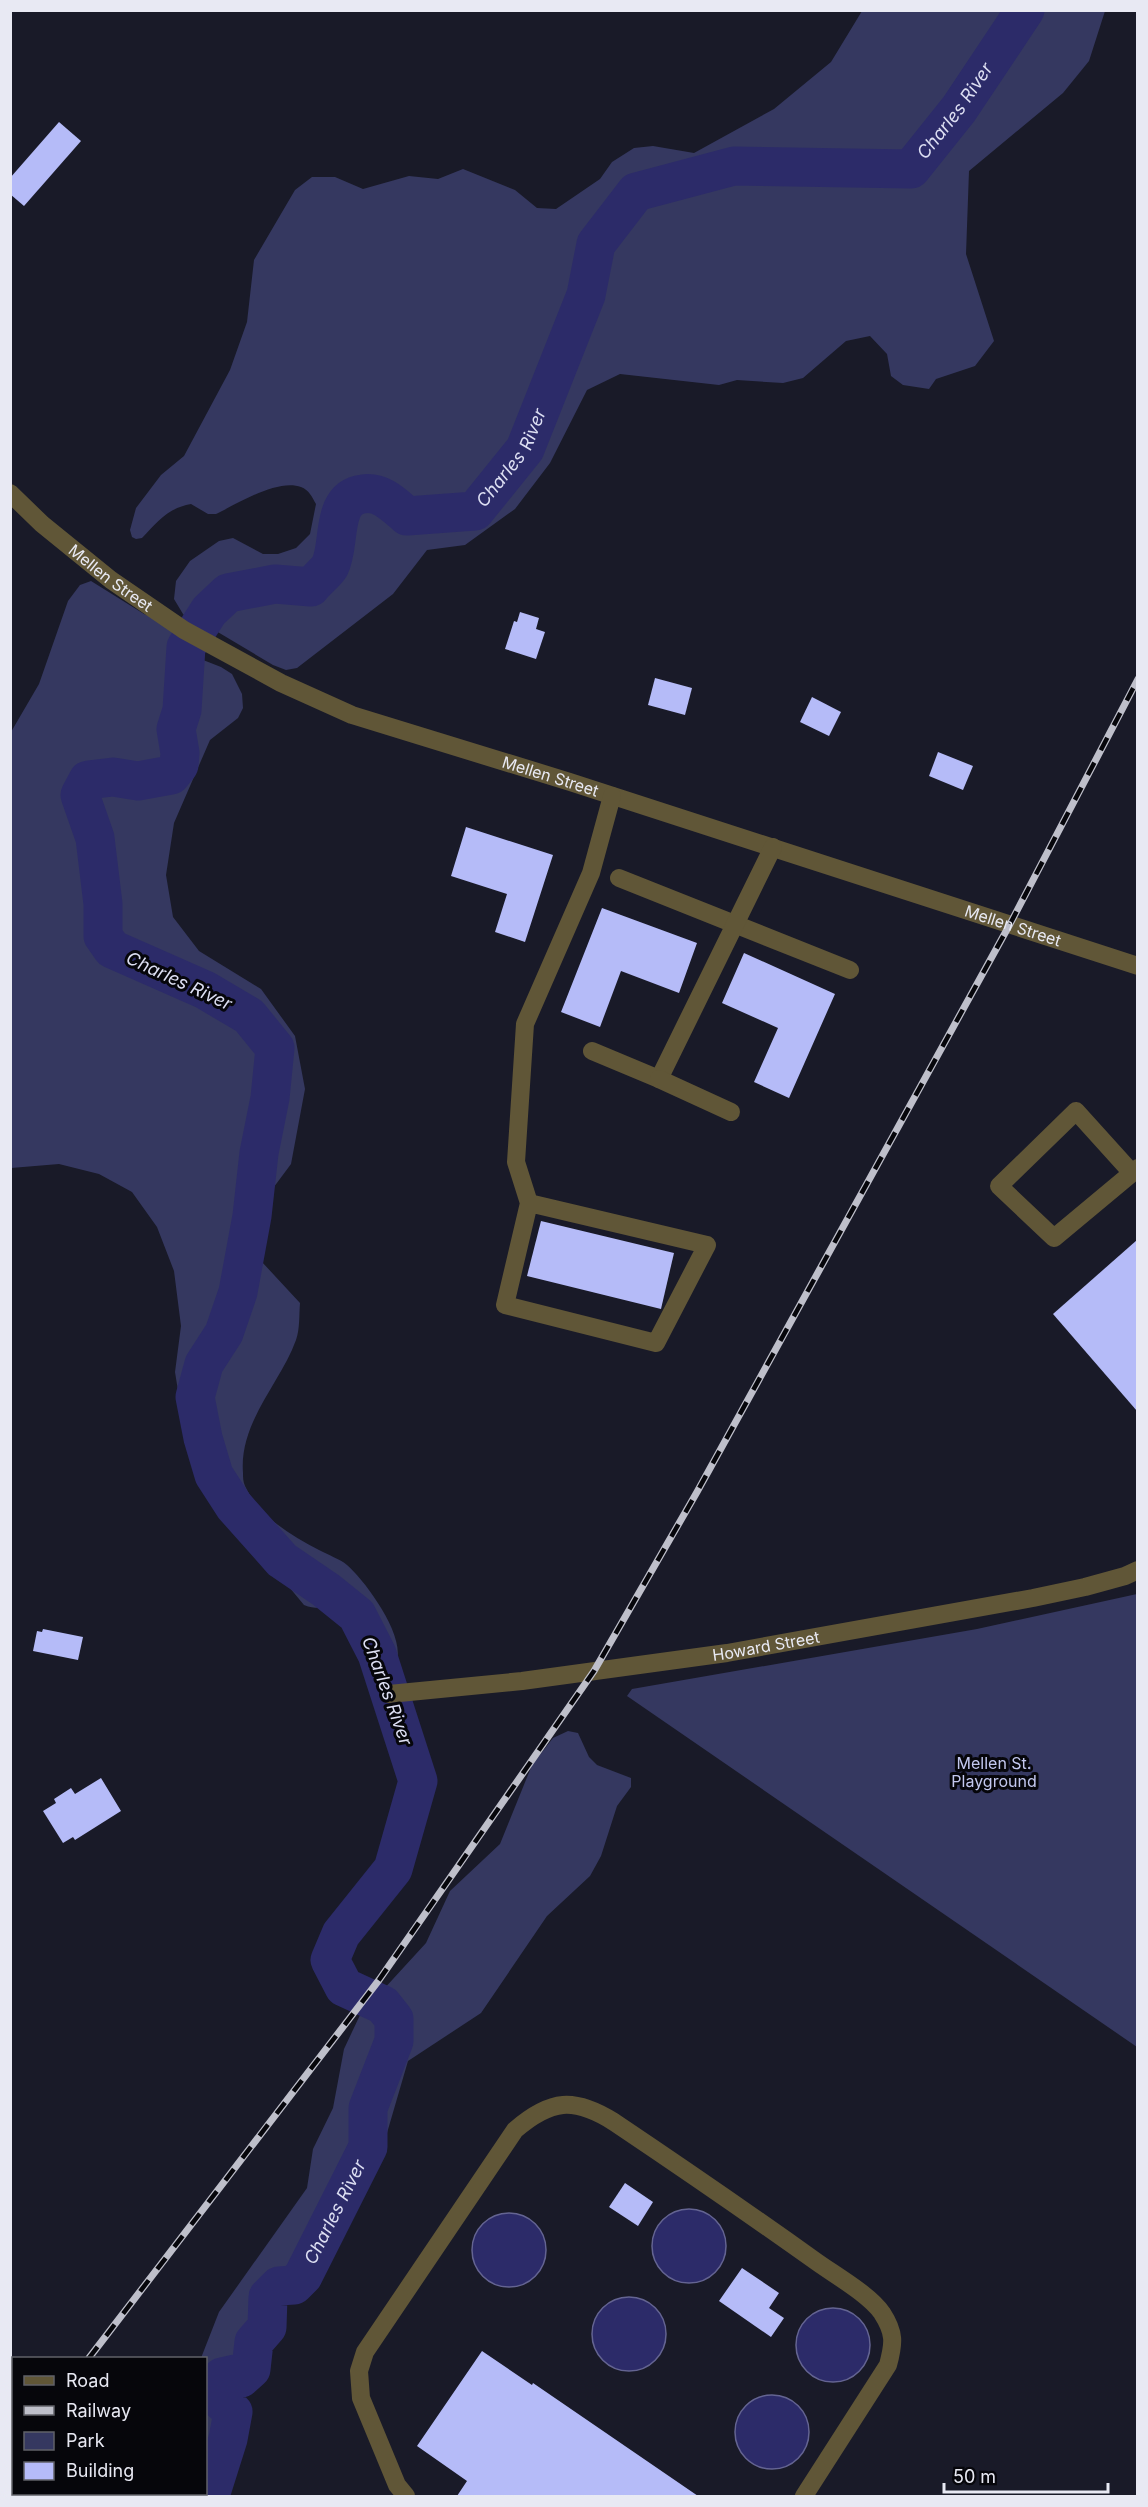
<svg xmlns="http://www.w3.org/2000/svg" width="1148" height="2507" font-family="Inter,sans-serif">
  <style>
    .green { fill: #353860 }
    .water { fill: #2c2b69; stroke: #646492; stroke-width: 1.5 }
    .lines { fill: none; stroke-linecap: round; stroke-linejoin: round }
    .river { stroke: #2c2b69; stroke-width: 39 }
    .building { fill: #b5bbf8 }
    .minor { stroke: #605637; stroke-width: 18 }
    .rail-casing { stroke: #bebfca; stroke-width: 7 }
    .rail { stroke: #06060b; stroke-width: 4.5; stroke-dasharray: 14; stroke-linecap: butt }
    .labels { text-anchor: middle; stroke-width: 6; stroke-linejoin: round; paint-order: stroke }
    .street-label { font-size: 16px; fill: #e8e9f3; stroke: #06060b }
    .park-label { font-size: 16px; fill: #c3c8ef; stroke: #06060b }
    .water-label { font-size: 18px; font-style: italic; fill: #dcdef2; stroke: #06060b }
  </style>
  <rect width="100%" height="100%" fill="#191a28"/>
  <g class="green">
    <path d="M862 11H1105L1089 61 1063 93 969 171 966 254 994 341 975 366 936 379 929 389 903 385 891 376 887 354 870 336 846 341 803 378 783 383 737 380 719 385 620 374 587 390 550 463 515 509 465 545 427 550 393 594 297 668 286 670 273 665 211 628 194 625 183 614 174 599 176 581 190 561 219 541 233 538 263 554H278L296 548 310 534 316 504C312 497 309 490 301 487 278 478 237 504 216 514H208L191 504C168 508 157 522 142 538L136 539 132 537 130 530 136 508 161 475 184 456 230 370 247 322 254 260 295 190 312 177H335L363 189 409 176 438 179 463 169 515 190 537 208 556 209 600 179 612 162 634 148 653 146 694 153 774 109 831 62Z"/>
    <path d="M91 581 144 614 164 622 180 636 187 649 198 658 221 667 232 674 242 694 243 708 238 718 210 740 174 823 166 875 173 917 199 951 261 989 295 1036 305 1089 291 1164 265 1199 258 1237 262 1262 300 1303C299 1315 300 1329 296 1340 280 1384 239 1422 243 1473 243 1477 243 1482 245 1486 260 1517 290 1535 319 1550 328 1555 340 1559 347 1565 366 1581 421 1655 387 1672 362 1661 358 1627 335 1612 325 1604 317 1611 304 1605L206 1487 184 1428 175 1372 181 1326 174 1271 157 1227 132 1192 99 1174 59 1164 11 1168V732L39 684 68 601 80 585Z"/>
    <polygon points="1137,1594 1137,2047 627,1696 632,1689 977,1629"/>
    <polygon points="568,1731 578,1733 589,1757 597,1765 631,1778 631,1787 617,1806 601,1856 590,1876 547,1916 481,2013 408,2061 380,2157 258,2321 206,2493 206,2358 201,2358 219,2312 307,2188 313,2149 333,2108 344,2049 360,2015 426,1943 450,1891 500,1844 532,1765 553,1738"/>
    <polygon points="30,2494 205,2494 204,2496 24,2496"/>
  </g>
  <g class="water">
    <circle cx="689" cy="2246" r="37"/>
    <circle cx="509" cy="2250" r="37"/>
    <circle cx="629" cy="2334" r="37"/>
    <circle cx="833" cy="2345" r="37"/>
    <circle cx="772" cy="2432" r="37"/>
  </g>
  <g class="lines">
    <path class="river" id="s1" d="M210 2496 228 2439 233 2412 219 2399 217 2384 222 2377 235 2374 241 2378 251 2369 254 2342 267 2327 268 2297 279 2286 294 2285 303 2276 368 2147V2108L394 2041V2019L383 2005 344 1987 330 1960 341 1934 393 1869 418 1781 377 1654 357 1615 326 1590 282 1560 234 1506 214 1475 203 1438 195 1397 204 1364 224 1333 238 1292 252 1216 259 1153 270 1098 275 1048 249 1016 205 990 112 949 103 936V904L95 838 80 795 88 780 113 777 138 781 171 775 179 765 180 753 176 729 182 710 186 647 209 611 228 593 275 584 311 587C316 580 326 573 330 566 341 544 330 498 363 494 381 491 394 505 407 516L475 511 525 449 586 295 596 244 636 192 734 166 911 169 959 109 1025 10"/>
  </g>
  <g class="building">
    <polygon points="59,122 81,141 24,206 10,194 10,178"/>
    <polygon points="520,612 539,618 536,629 545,632 536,659 505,649 514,621 517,622"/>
    <polygon points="655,678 692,688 685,715 648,705"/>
    <polygon points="812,697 841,712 829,736 800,722"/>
    <polygon points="938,752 973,766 963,790 929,776"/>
    <polygon points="466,827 553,855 525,942 495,932 507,894 451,876"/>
    <polygon points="602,908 697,943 679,993 621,971 600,1027 561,1012"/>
    <polygon points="744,953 835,994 789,1098 754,1082 778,1028 722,1003"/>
    <polygon points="541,1221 674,1253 661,1309 527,1276"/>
    <polygon points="1137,1240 1137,1411 1053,1314"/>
    <polygon points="43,1629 83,1637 78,1660 33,1651 37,1631 42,1632"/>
    <polygon points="101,1778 121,1811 75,1840 73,1837 63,1843 43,1811 56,1803 54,1799 71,1788 75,1794"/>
    <polygon points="625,2183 653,2202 638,2226 609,2207"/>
    <polygon points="742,2268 779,2293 769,2308 784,2318 771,2337 719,2301"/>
    <polygon points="482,2351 532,2385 533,2383 698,2496 457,2496 467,2481 417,2446"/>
  </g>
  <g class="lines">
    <g class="minor">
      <path id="s2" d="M10 493 42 524 111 580 184 630 281 683 352 715 570 782 1138 966"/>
      <polyline points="619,878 850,970"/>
      <polyline points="592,1051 659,1079 773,847"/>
      <polyline points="659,1079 731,1112"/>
      <polyline points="1132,1173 1076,1111 999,1186 1054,1238 1138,1168"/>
      <polyline points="529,1203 505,1305 656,1343 707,1245 529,1203 516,1162 525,1024 591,873 612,796"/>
      <path id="s3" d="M389 1694 522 1681 727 1653 1033 1598 1085 1587 1125 1576 1138 1570"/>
      <path d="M406 2496 397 2485 361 2398 359 2371 365 2352 515 2130C551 2099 574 2097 614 2122 681 2167 748 2213 814 2260 833 2274 869 2294 882 2313 895 2333 894 2343 888 2365L804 2496"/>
    </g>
    <g class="rail-casing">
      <g id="rail">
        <polyline points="89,2358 379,1980 594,1671 697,1492 1010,924 1138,679"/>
        <polyline points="10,2461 14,2457"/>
      </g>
    </g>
    <use href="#rail" class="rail"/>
  </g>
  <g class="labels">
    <g class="street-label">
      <text dy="6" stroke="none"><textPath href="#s2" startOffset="132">Mellen Street</textPath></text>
      <text dy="6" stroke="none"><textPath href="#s2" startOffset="618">Mellen Street</textPath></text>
      <text dy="6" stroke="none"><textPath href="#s2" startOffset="1104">Mellen Street</textPath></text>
      <text dy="6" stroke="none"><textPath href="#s3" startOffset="380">Howard Street</textPath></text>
    </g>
    <g class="park-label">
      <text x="994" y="1769">Mellen St.<tspan x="994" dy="18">Playground</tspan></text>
    </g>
    <g class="water-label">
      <text dy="6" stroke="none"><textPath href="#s1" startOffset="3364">Charles River</textPath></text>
      <text dy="6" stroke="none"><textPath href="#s1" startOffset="2715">Charles River</textPath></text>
      <text transform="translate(179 981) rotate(25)" y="6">Charles River</text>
      <text transform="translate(387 1691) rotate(70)" y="6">Charles River</text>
      <text dy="6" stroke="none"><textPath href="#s1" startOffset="356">Charles River</textPath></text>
    </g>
  </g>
  <rect width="1148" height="2507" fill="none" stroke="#e8e9f3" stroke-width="24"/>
  <rect x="12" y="2357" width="195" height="138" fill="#06060b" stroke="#606168" stroke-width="1.5"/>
  <rect x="24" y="2376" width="30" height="9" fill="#605637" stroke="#606168" stroke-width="1.5"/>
  <text x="66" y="2387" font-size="18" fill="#e8e9f3">Road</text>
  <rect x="24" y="2406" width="30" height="9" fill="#bebfca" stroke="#606168" stroke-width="1.5"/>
  <text x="66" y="2417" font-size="18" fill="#e8e9f3">Railway</text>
  <rect x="24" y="2432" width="30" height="18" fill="#353860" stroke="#606168" stroke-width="1.5"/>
  <text x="66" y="2447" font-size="18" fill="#e8e9f3">Park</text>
  <rect x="24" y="2462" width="30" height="18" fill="#b5bbf8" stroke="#606168" stroke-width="1.5"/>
  <text x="66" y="2477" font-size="18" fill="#e8e9f3">Building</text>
  <path d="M944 2483v9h164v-9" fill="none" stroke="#e8e9f3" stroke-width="3"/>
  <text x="953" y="2483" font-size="18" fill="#e8e9f3" stroke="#06060b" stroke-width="4.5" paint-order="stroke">50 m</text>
</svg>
